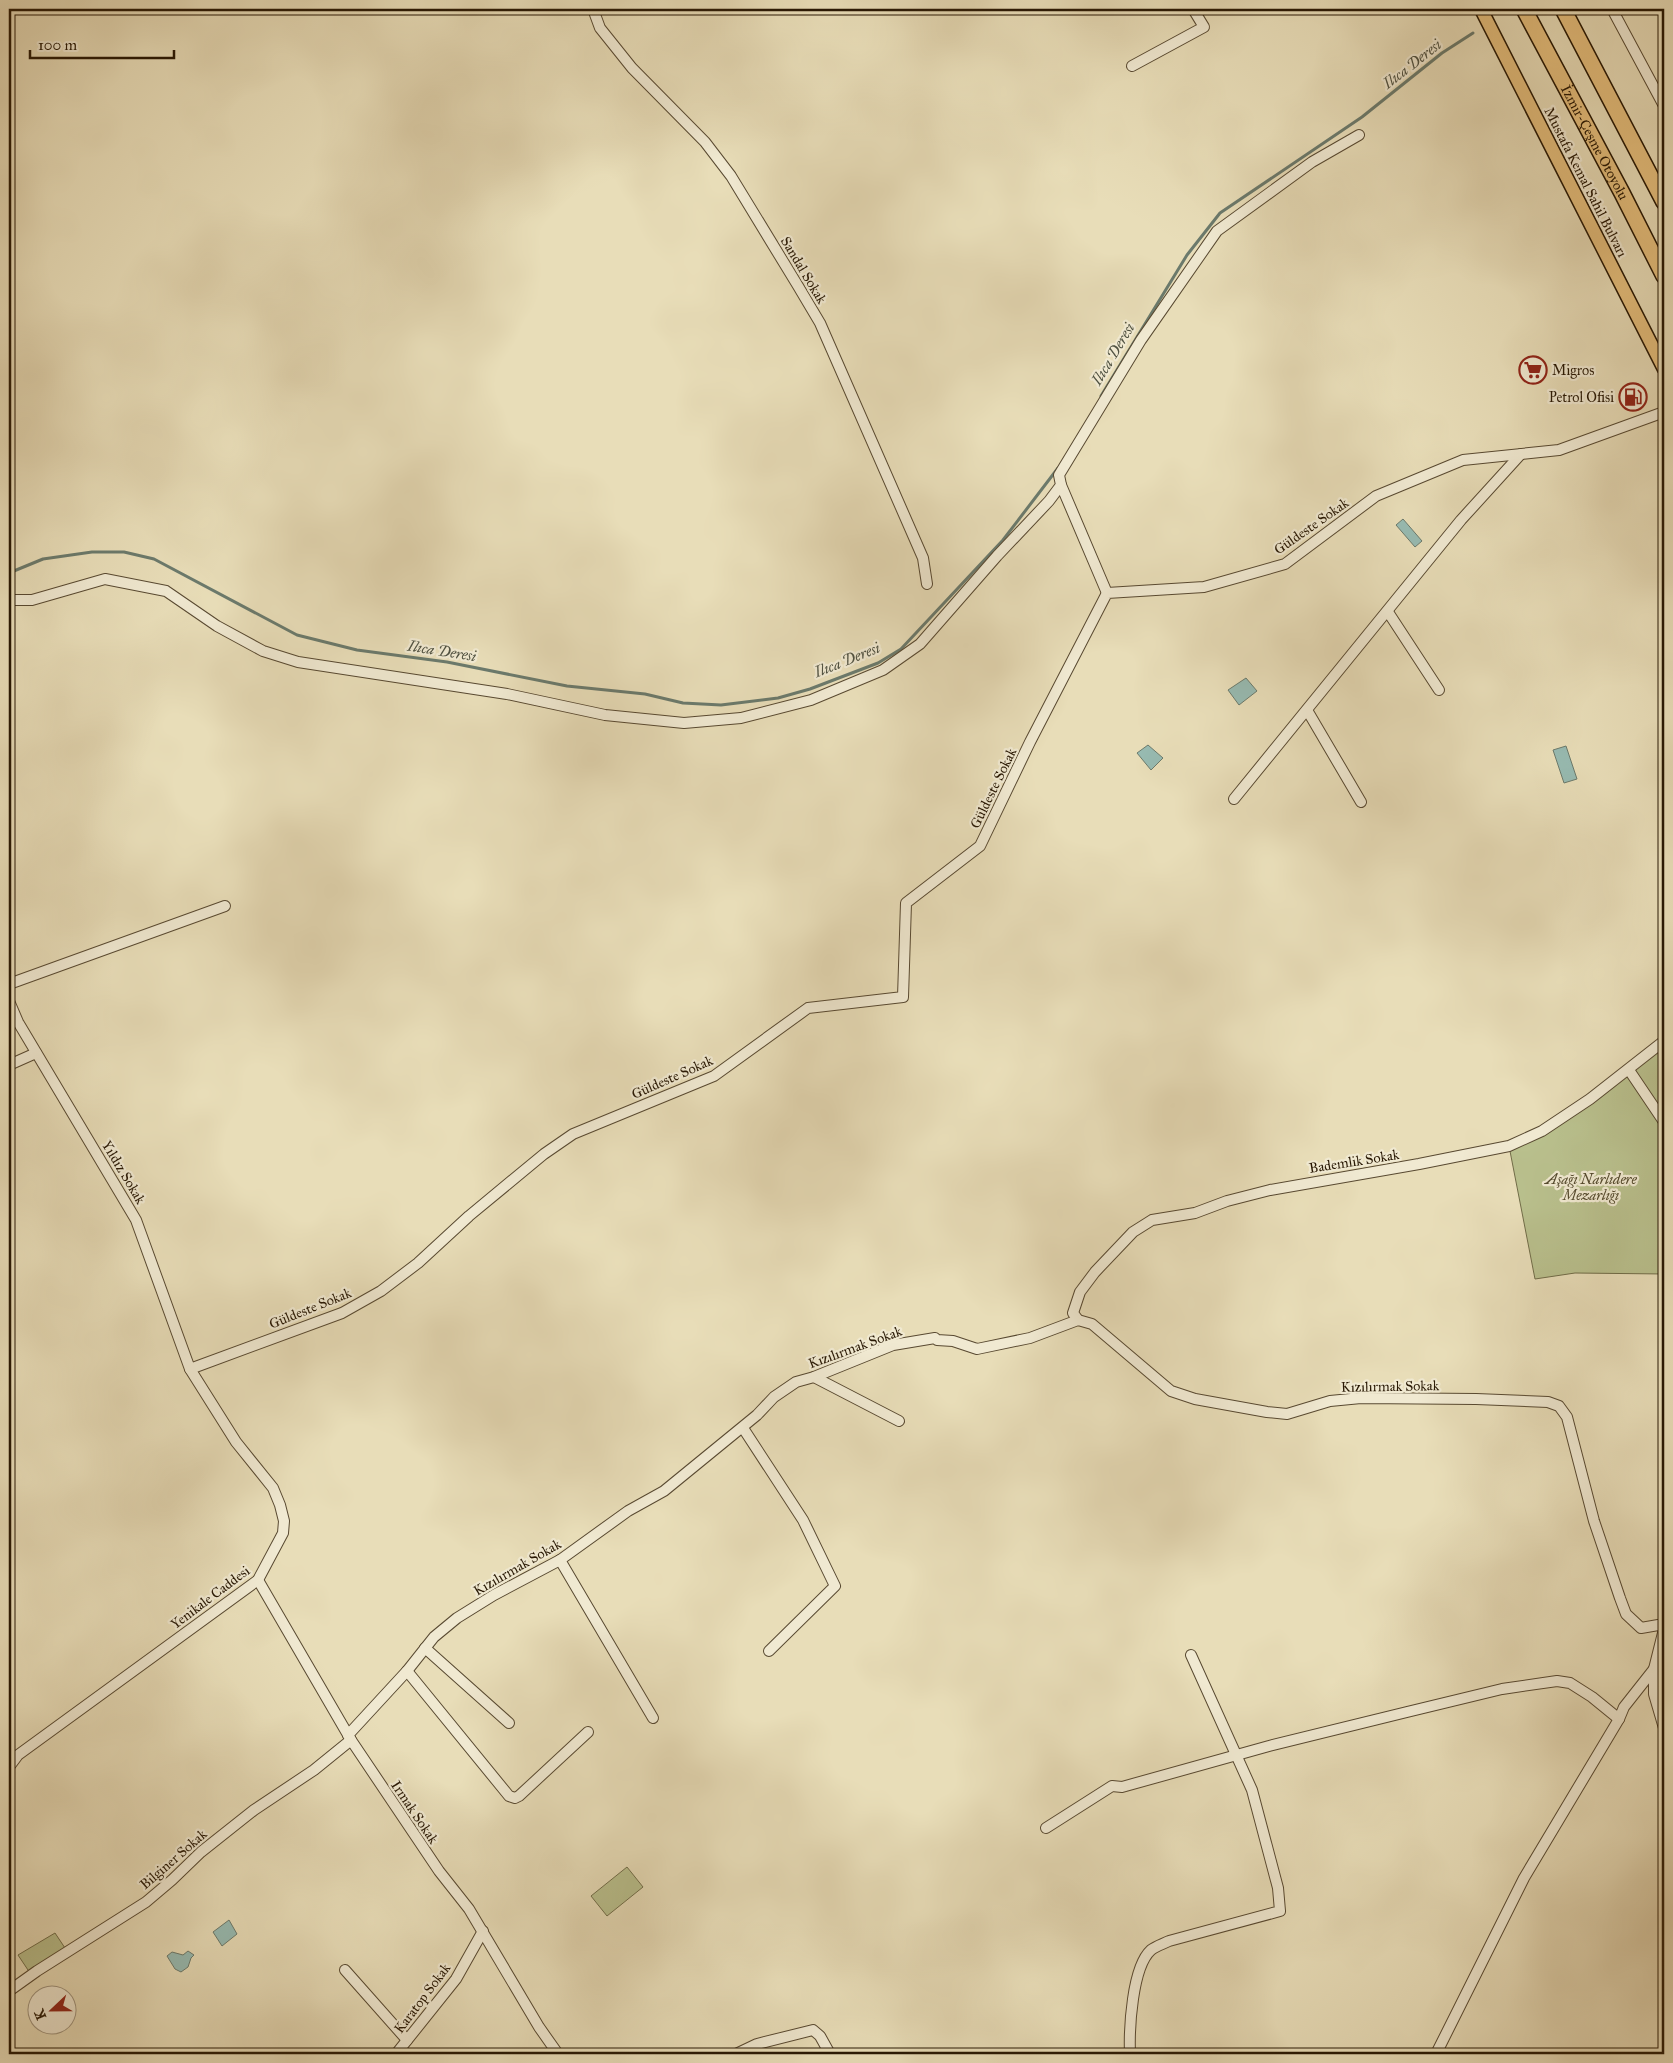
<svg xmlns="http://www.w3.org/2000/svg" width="1673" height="2063" font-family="'IM FELL Great Primer',serif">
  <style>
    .green { fill: #b9c08d; stroke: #706c48 }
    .water { fill: #97bbb2; stroke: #6b7a6c }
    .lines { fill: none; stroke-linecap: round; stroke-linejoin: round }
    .stream { stroke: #6b7a6c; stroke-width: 3 }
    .minor-casing { stroke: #584931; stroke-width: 12 }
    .major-casing { stroke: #281804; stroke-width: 15 }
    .highway-casing { stroke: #281804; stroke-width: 18 }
    .minor { stroke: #f0e9d1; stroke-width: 10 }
    .major { stroke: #e4be7c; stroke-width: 12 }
    .highway { stroke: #e4be7c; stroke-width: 15 }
    .labels { text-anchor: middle; stroke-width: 4.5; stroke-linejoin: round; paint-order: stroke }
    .street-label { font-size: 14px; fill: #281804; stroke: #f0e9d1 }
    .poi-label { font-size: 14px; fill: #281804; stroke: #f0e9d1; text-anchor: start }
    .park-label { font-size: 14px; font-style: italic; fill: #544a2d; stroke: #f0e9d1 }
    .water-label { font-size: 15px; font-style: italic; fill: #4f5141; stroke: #f0e9d1 }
  </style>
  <rect width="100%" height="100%" fill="#e8ddb8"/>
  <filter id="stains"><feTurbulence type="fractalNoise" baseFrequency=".004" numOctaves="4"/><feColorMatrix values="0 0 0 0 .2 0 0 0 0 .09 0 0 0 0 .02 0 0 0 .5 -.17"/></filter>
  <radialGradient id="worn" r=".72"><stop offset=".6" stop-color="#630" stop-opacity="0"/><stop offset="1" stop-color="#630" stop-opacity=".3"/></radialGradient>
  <g class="green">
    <polygon points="1664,1041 1664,1274 1575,1273 1535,1279 1509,1146 1542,1131"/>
    <polygon points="627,1867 643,1887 607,1916 591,1896"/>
    <polygon points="55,1933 67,1951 30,1973 18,1955"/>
  </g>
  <g class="water">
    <polygon points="1403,519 1422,541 1415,547 1396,525"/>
    <polygon points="1246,678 1257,691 1239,705 1228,690"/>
    <polygon points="1148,745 1163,758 1151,770 1137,753"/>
    <polygon points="1566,746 1577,779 1564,783 1553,750"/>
    <polygon points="229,1920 237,1934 222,1946 213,1932"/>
    <polygon points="188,1951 194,1955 191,1958 188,1967 181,1972 175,1969 167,1956 172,1952 183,1955"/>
  </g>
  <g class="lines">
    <g class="stream">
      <polyline points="1101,396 1187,255 1220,213 1362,117 1442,53 1473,33"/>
      <polyline points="9,573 43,559 92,552 124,552 154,559 297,635 357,650 447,662 567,686 645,694 683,703 721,705 778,698 810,689 878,663 901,649 1003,540 1058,468"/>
    </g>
    <g class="minor-casing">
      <g id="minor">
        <polyline points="593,9 600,28 632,68 705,142 731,176 798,286 820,323 923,558 927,584"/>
        <polyline points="1612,9 1664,106"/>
        <polyline points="1132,66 1204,27 1193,9"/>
        <polyline points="1061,485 1107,593"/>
        <polyline points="9,600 32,600 105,579 166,591 217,626 263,651 298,662 507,694 605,715 684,723 741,718 811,700 883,670 920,644 997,556 1049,501 1061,485 1059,475 1141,340 1217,231 1312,162 1359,135"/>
        <polyline points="1388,612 1439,690"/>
        <polyline points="1307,710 1361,802"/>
        <polyline points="1234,799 1461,520 1521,454"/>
        <polyline points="9,984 225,906"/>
        <polyline points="9,1001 18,1022 136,1220 190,1369 236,1442 273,1488 280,1505 284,1521 283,1533 258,1580 18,1755 9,1767"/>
        <polyline points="9,1065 36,1053"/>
        <polyline points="1629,1070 1664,1122"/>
        <polyline points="1078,1320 1073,1313 1080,1292 1095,1272 1133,1232 1152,1220 1195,1213 1227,1201 1270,1190 1419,1164 1509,1146 1542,1131 1590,1099 1664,1041"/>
        <polyline points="190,1369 342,1313 381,1291 418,1263 469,1216 544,1154 573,1134 714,1076 808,1008 903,997 906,903 980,846 1030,742 1107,593 1204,587 1285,564 1376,496 1463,460 1559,450 1664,412"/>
        <polyline points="814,1377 899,1421"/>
        <polyline points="743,1428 803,1520 835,1586 769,1651"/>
        <polyline points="560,1560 653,1718"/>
        <polyline points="258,1580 351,1740 439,1871 469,1909 539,2027 558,2054"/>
        <polyline points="1664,1629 1654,1669 1654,1694 1664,1728"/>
        <polyline points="425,1648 509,1723"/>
        <polyline points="407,1671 509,1796 515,1798 519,1796 588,1732"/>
        <polyline points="348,1735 407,1671 434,1637 457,1618 494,1595 560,1560 628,1511 664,1491 757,1415 774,1397 796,1382 814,1377 893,1345 935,1338 937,1340 953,1341 977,1349 1030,1338 1078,1320 1092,1324 1171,1391 1195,1399 1267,1412 1287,1414 1330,1401 1361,1398 1476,1399 1548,1402 1559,1406 1567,1417 1594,1521 1620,1598 1626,1614 1641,1628 1664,1624"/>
        <polyline points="1046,1828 1112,1786 1122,1787 1269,1746 1407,1712 1502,1689 1557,1681 1570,1683 1592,1697 1619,1719"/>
        <polyline points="345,1970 407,2040"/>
        <polyline points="9,1991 37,1971 146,1902 172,1880 201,1852 254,1810 314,1770 351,1740"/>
        <polyline points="396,2054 456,1979 483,1931"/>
        <polyline points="736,2054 757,2044 813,2030 820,2036 830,2054"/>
        <path d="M1130 2054C1129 2029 1132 1967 1151 1950 1156 1946 1163 1944 1169 1941L1280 1911 1278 1888 1252 1790 1191 1655"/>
        <polyline points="1436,2054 1524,1878 1619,1719 1624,1707 1654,1669"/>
      </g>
    </g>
    <g class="major-casing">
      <polyline id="major" points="1481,9 1664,369"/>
    </g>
    <g class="highway-casing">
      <g id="highway">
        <path id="s1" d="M1524 9 1622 193 1664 276"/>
        <polyline points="1563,9 1664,202"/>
      </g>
    </g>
    <use href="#minor" class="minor"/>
    <use href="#major" class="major"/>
    <use href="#highway" class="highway"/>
  </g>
  <defs>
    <g id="supermarket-ring" transform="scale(1.4375)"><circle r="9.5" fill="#f0e9d1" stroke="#8f2418" stroke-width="1.5"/><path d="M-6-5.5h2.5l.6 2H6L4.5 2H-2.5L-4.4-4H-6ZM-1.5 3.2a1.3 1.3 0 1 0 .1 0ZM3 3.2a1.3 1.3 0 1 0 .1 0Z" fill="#8f2418"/></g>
    <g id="fuel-ring" transform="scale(1.4375)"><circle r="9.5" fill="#f0e9d1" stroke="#8f2418" stroke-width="1.5"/><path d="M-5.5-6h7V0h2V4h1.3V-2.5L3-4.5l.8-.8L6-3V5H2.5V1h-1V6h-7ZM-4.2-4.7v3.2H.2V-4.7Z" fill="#8f2418"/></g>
  </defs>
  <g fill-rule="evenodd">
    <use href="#supermarket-ring" x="1533" y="370"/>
    <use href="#fuel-ring" x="1633" y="397"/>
  </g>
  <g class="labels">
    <g class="street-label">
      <text dy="5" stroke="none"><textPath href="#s1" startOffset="151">İzmir-Çeşme Otoyolu</textPath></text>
      <text transform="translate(1586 182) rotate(63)" y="5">Mustafa Kemal Sahil Bulvarı</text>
      <text transform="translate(804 270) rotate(59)" y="5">Sandal Sokak</text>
      <text transform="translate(1311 526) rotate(-35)" y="5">Güldeste Sokak</text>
      <text transform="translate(993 788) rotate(-64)" y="5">Güldeste Sokak</text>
      <text transform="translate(672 1077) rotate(-24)" y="5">Güldeste Sokak</text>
      <text transform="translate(1354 1161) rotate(-9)" y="5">Bademlik Sokak</text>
      <text transform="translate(124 1172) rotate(59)" y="5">Yıldız Sokak</text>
      <text transform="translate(310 1308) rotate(-22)" y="5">Güldeste Sokak</text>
      <text transform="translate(855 1347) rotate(-20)" y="5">Kızılırmak Sokak</text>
      <text transform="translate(1390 1386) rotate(-1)" y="5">Kızılırmak Sokak</text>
      <text transform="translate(517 1567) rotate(-30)" y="5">Kızılırmak Sokak</text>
      <text transform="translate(210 1597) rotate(-37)" y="5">Yenikale Caddesi</text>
      <text transform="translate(415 1812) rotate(56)" y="5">Irmak Sokak</text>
      <text transform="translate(173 1859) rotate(-41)" y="5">Bilginer Sokak</text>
      <text transform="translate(422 1998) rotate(-53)" y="5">Karatop Sokak</text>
    </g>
    <g class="poi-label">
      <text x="1552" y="375">Migros</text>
      <text x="1614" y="402" text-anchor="end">Petrol Ofisi</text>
    </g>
    <g class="park-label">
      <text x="1591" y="1184">Aşağı Narlıdere<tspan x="1591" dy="16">Mezarlığı</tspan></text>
    </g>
    <g class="water-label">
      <text transform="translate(1412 64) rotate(-38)" y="5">Ilıca Deresi</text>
      <text transform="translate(1113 354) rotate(-59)" y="5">Ilıca Deresi</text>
      <text transform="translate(442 651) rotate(9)" y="5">Ilıca Deresi</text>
      <text transform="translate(847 660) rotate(-22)" y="5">Ilıca Deresi</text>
    </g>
  </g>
  <rect width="1673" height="2063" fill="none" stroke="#e8ddb8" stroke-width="30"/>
  <rect x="10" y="10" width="1653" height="2043" fill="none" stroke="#281804" stroke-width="2.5"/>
  <rect x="15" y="15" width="1643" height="2033" fill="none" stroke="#281804"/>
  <g transform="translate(52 2010) rotate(248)"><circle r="24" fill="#f0e9d1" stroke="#a0957f"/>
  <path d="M0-4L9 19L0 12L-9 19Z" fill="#8f2418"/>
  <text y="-8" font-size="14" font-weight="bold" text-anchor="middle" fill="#281804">K</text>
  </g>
  <path d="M30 50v8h144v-8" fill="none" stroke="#281804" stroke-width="2.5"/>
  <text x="38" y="50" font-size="15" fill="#281804" stroke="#f0e9d1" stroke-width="4" paint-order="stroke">100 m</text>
  <rect width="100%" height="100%" filter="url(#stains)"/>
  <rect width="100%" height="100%" fill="url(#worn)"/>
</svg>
